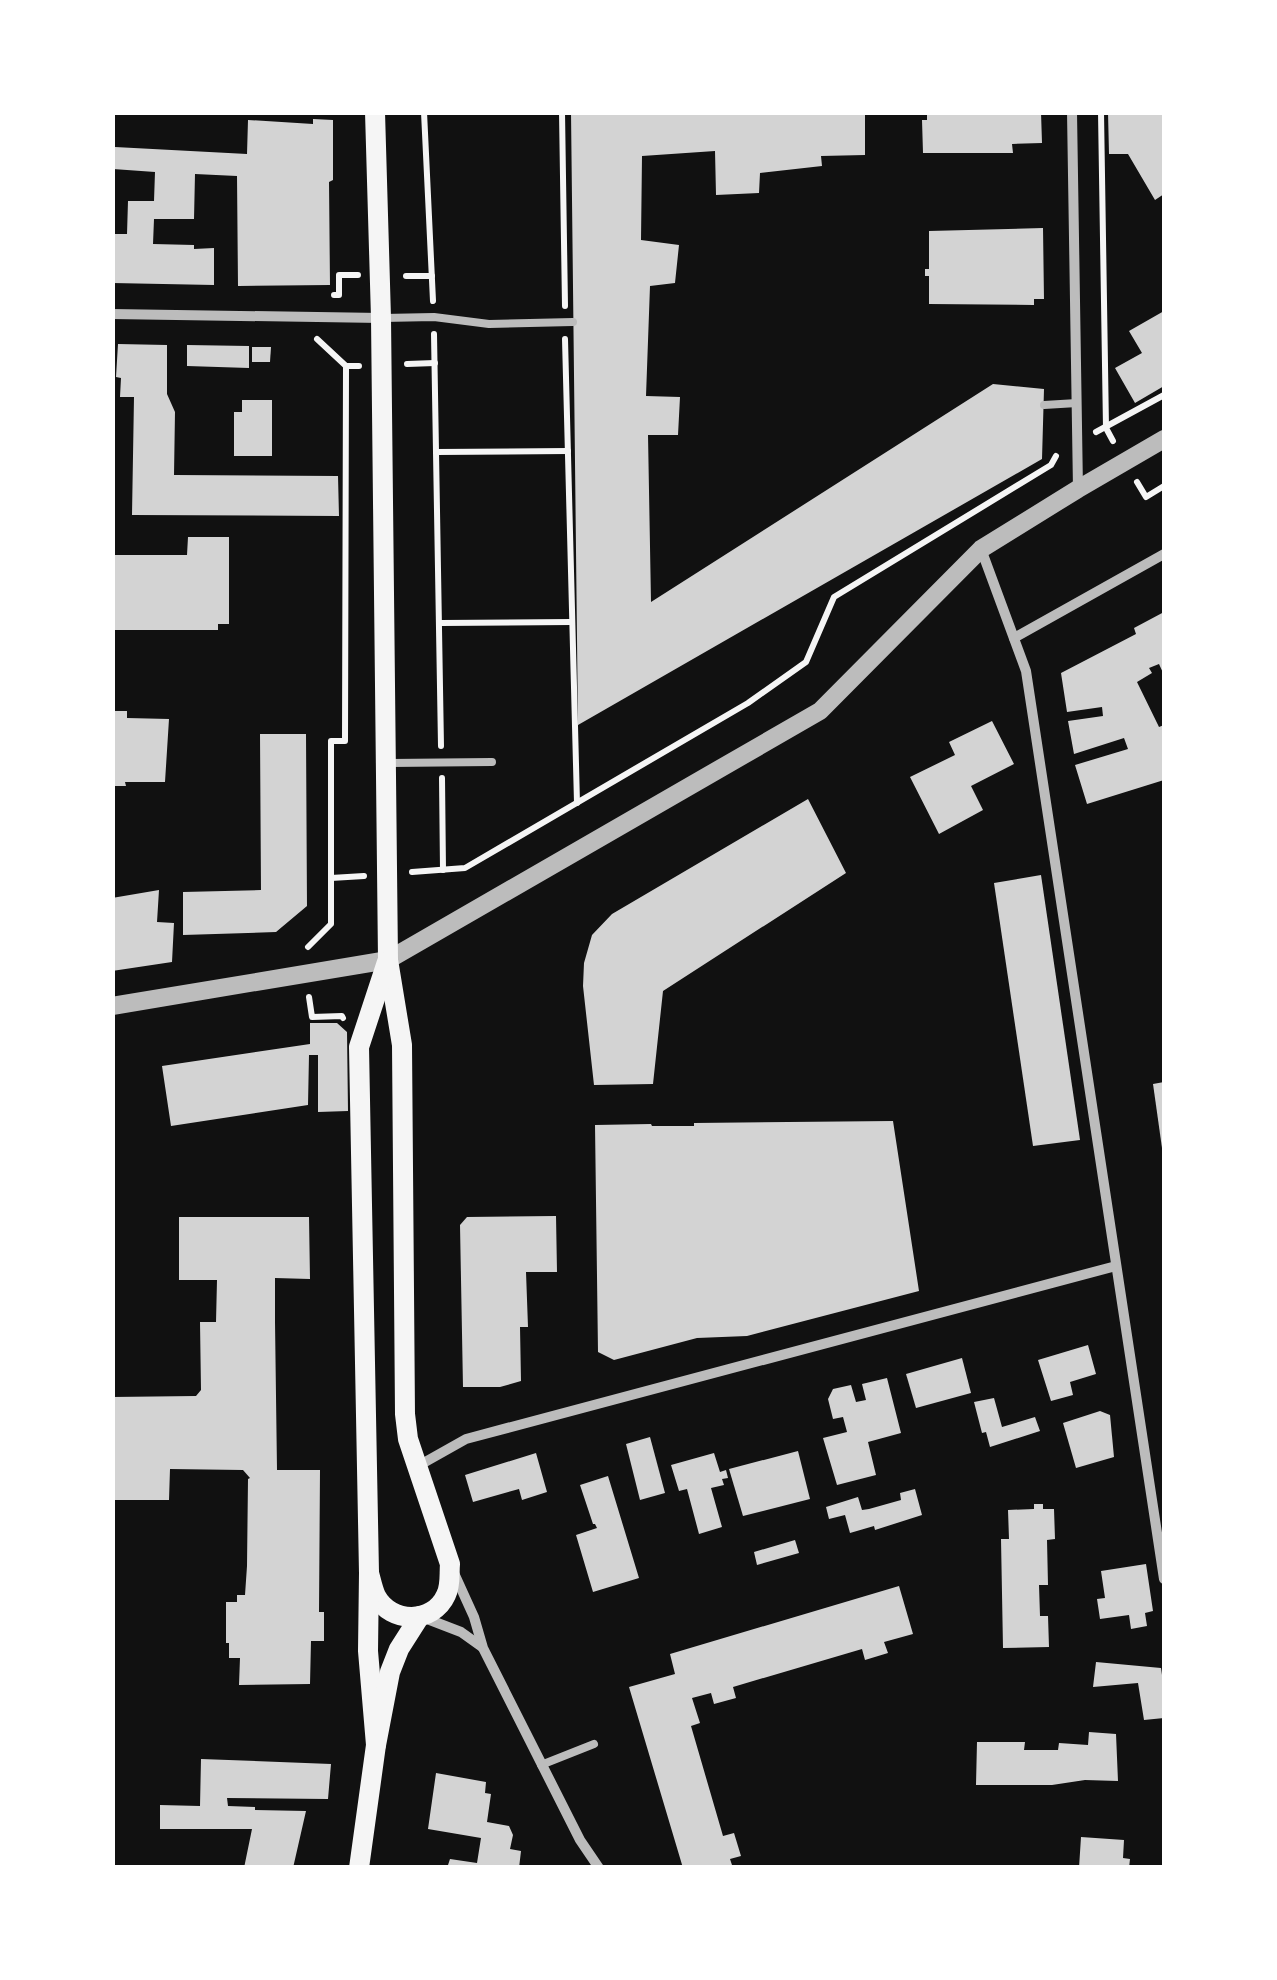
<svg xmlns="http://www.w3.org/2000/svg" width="1277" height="1980" font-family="'DejaVu Sans',sans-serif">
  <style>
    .building { fill: #d3d3d3 }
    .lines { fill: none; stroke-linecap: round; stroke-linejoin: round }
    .path { stroke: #f5f5f5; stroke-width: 6 }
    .service { stroke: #bcbcbc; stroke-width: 8 }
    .minor { stroke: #bcbcbc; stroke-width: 10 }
    .tertiary { stroke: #bcbcbc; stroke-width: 18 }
    .secondary { stroke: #f5f5f5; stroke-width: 20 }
  </style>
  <rect width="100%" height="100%" fill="#111"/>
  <g class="building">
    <polygon points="571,112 865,112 865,155 821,156 822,166 760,173 759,193 716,195 715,151 642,156 641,240 679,245 675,283 650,286 646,396 680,397 678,435 648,435 651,602 993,384 1044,389 1042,459 578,725"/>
    <polygon points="927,112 1041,112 1042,143 1012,144 1013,153 923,153 922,120 927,120"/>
    <polygon points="1108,112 1164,112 1164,194 1155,200 1128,154 1109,154"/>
    <polygon points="313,119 333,120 333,180 329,182 330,285 238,286 237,176 195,174 194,219 154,219 153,244 194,245 194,249 214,248 214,285 112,283 112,234 127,234 128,201 154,201 155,172 113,169 115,147 247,154 248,120 313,124"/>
    <polygon points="1043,228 1044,299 1034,299 1034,305 929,304 929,276 925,276 925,269 929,269 929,231"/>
    <polygon points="1164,311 1164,386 1135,403 1115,368 1142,353 1129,331"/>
    <polygon points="118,344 167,345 167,394 175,412 174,475 338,476 339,516 132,515 134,397 120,397 121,378 116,377"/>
    <polygon points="187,345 249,346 249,368 187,366"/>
    <polygon points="252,347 271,347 270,362 252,362"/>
    <polygon points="242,400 272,400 272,456 234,456 234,412 242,412"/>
    <polygon points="188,537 229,537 229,624 218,624 218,630 112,630 112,555 187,555"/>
    <polygon points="1164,612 1164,675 1159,664 1149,668 1152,673 1137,682 1159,727 1164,725 1164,780 1087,804 1075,765 1128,749 1124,738 1074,754 1068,721 1103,716 1102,707 1067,712 1061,673 1136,634 1134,628"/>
    <polygon points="112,711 127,711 127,718 169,719 165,782 125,782 126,786 112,786"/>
    <polygon points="992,721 1014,764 971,786 983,810 939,834 910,777 955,755 949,742"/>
    <polygon points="260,734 306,734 307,906 276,932 183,935 183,892 261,890"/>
    <polygon points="808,799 846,873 663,991 653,1084 594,1085 583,986 584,963 592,935 612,914"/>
    <polygon points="1041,875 1080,1140 1033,1146 994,883"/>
    <polygon points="159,890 157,922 174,923 172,962 112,971 112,898"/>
    <polygon points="310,1023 337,1023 347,1032 348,1111 318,1112 318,1055 309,1055 308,1105 171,1126 162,1066 310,1044"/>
    <polygon points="1164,1082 1164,1148 1162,1148 1153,1084"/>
    <polygon points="893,1121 919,1291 747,1336 697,1338 614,1360 598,1352 595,1125 651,1124 652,1126 694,1126 694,1123"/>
    <polygon points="556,1216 557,1272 526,1272 528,1327 520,1327 521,1381 500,1387 463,1387 460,1225 467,1217"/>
    <polygon points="179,1217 309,1217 310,1279 275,1278 275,1322 277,1470 320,1470 319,1612 324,1612 324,1641 311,1641 310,1684 239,1685 240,1658 229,1658 229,1643 226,1643 226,1602 237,1602 237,1595 245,1595 247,1566 248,1479 250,1478 243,1470 170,1469 169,1500 112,1500 112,1397 196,1396 201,1390 200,1322 216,1322 217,1280 179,1280"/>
    <polygon points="1088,1345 1096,1374 1070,1382 1073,1395 1051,1401 1038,1360"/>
    <polygon points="962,1358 971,1393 916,1408 906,1374"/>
    <polygon points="887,1378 901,1433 868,1442 876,1475 837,1485 823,1438 847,1432 843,1417 833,1419 828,1399 833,1389 851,1385 856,1402 866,1400 862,1384"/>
    <polygon points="994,1398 1002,1427 1035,1417 1040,1431 990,1447 986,1432 982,1433 974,1402"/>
    <polygon points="1100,1411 1110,1415 1114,1457 1076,1468 1063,1423"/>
    <polygon points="650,1437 665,1493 640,1500 626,1444"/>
    <polygon points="798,1451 810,1499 743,1516 729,1469"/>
    <polygon points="536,1453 547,1492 522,1500 519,1489 473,1502 465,1475"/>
    <polygon points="714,1453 720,1472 726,1470 728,1478 722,1479 724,1485 711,1488 722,1527 699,1534 687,1489 679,1491 671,1465"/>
    <polygon points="608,1476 639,1578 593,1592 576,1535 597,1528 595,1524 593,1524 580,1485"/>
    <polygon points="915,1489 922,1515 875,1530 874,1526 850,1533 845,1515 829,1519 826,1507 858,1497 862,1510 869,1509 901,1500 900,1493"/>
    <polygon points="1034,1504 1043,1504 1043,1509 1054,1509 1055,1539 1047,1540 1048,1585 1039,1585 1040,1616 1048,1616 1049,1647 1003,1648 1001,1539 1009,1539 1008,1510 1034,1509"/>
    <polygon points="795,1540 799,1553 757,1565 754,1552"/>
    <polygon points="1146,1564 1153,1611 1145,1613 1147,1626 1131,1629 1129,1615 1100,1619 1097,1599 1105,1598 1101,1571"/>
    <polygon points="899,1586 913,1634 884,1642 888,1653 865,1660 862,1649 733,1687 736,1698 714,1704 711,1693 692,1698 700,1723 691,1726 723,1836 734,1833 741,1856 730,1859 733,1868 683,1868 629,1687 675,1674 670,1654"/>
    <polygon points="1096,1662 1161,1668 1164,1689 1164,1718 1144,1720 1138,1683 1093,1687"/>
    <polygon points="1089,1732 1116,1734 1118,1781 1085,1780 1052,1785 976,1785 977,1742 1025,1742 1024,1750 1058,1750 1059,1743 1088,1745"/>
    <polygon points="201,1759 331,1764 328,1799 227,1798 228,1806 255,1807 255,1810 306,1811 293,1868 244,1868 252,1829 160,1829 160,1805 200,1806"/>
    <polygon points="436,1773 486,1782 485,1793 491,1794 487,1822 509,1826 513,1835 510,1849 521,1851 519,1868 447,1868 450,1859 477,1863 481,1838 428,1829"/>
    <polygon points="1081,1837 1124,1840 1123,1858 1130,1859 1129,1868 1079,1868"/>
  </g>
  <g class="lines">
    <g class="path">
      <polyline points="424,112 433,301"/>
      <polyline points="562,112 565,306"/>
      <polyline points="1101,112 1106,428 1113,441"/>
      <polyline points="406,276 432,276"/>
      <polyline points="334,295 339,295 339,275 358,275"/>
      <polyline points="434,334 441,746"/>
      <polyline points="317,339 346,366 359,366"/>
      <polyline points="565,339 577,803"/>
      <polyline points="407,364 435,363"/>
      <polyline points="1096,432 1164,395"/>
      <polyline points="436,452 568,451"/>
      <polyline points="1137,482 1146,497 1164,486"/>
      <polyline points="441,623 571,622"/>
      <polyline points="442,778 443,870"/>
      <polyline points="412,872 465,868 748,703 806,662 834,597 1051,465 1056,456"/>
      <polyline points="331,878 364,876"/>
      <polyline points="308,947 331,924 331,741 345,741 346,366"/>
      <polyline points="309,997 312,1017 342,1016 343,1018"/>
    </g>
    <g class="service">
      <polyline points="383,318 434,317 489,324 573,322"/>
      <polyline points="1044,405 1077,403"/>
      <polyline points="390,763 492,762"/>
      <polyline points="541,1765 594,1744"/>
    </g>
    <g class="minor">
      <polyline points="1072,112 1078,489"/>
      <polyline points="112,314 381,318"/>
      <polyline points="981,549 1026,671 1164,1579"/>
      <polyline points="1014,638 1164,554"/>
      <polyline points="418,1466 466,1439 1116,1266"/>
      <polyline points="454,1573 474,1617 483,1648 580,1840 599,1868"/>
      <polyline points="422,1617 461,1632 482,1647"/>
    </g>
    <polyline class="tertiary" points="112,1006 388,960 820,711 981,549 1078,489 1164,439"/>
    <g class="secondary">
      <path d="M369 1573C371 1580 373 1590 376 1596 391 1624 433 1624 446 1595 451 1585 449 1574 450 1564L408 1439 405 1414 402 1045 388 960 381 318 375 112"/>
      <polyline points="376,1745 368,1651 369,1573 359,1047 387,962"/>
      <polyline points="359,1868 376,1745 390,1672 399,1649 420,1616"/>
    </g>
  </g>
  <rect width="1277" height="1980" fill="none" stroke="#ffffff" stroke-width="230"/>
</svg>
